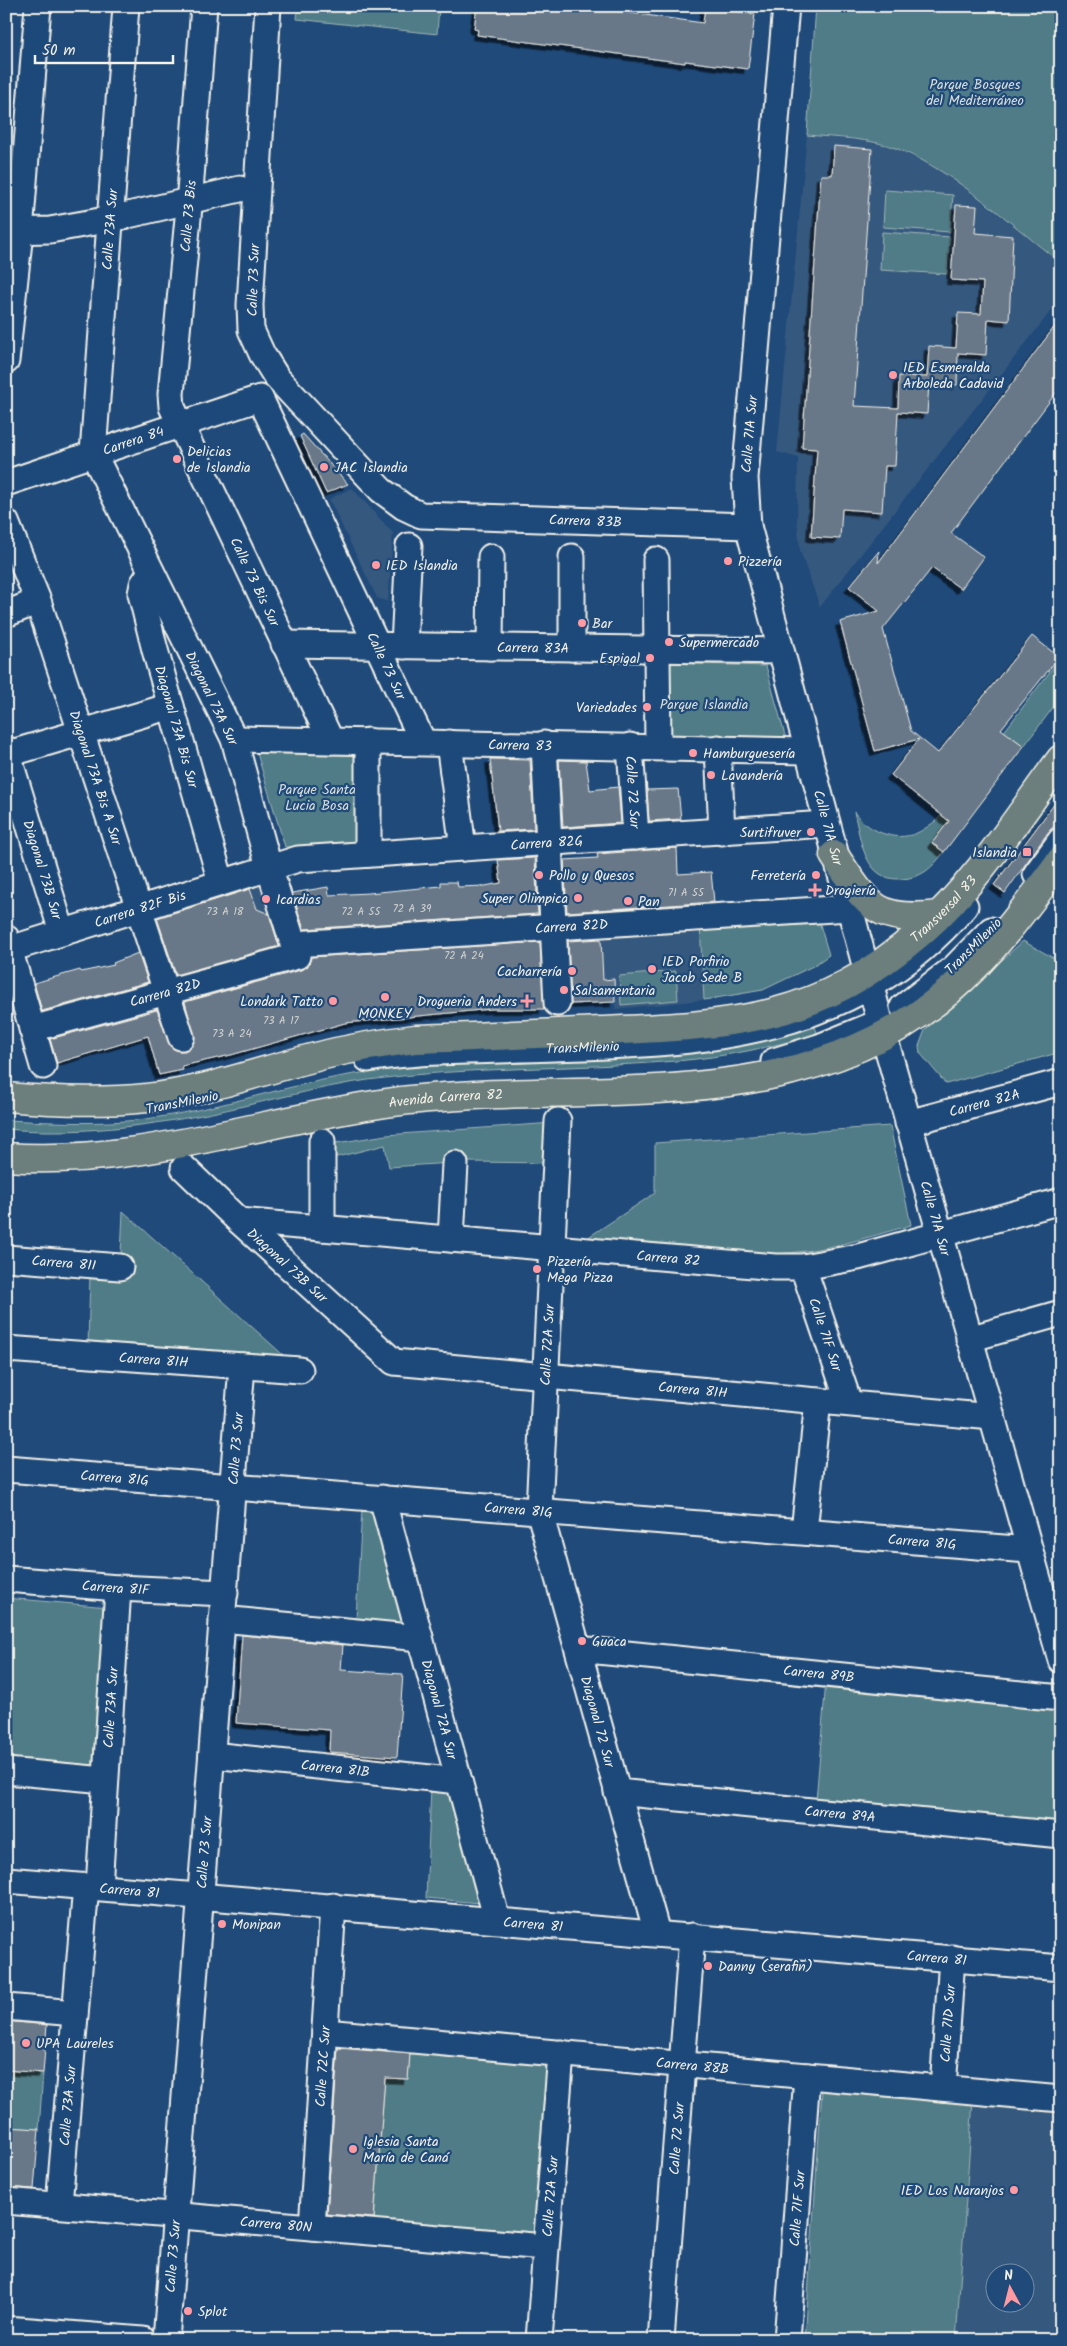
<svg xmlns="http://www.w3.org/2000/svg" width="1067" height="2346" font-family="Kalam,sans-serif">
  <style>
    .built { fill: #35587e; fill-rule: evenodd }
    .green { fill: #4f7c86; stroke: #a2b6b7 }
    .building { fill: #687888; stroke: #f4f1e8; filter: url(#shadow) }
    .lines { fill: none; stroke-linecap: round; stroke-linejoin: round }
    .minor-casing { stroke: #f4f1e8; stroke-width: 29 }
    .major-casing { stroke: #f4f1e8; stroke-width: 31 }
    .minor { stroke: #1f4a7a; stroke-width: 25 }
    .major { stroke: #6c7f7c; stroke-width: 28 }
    .poi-dot { fill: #ff9aa2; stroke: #1f4a7a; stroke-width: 2 }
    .labels { text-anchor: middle; stroke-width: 4.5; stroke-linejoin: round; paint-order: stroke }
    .number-label { font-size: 11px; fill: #d1d3d0 }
    .park-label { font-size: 14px; fill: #dbdfd9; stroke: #1f4a7a }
    .street-label { font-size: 14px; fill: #f4f1e8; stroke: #1f4a7a }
    .poi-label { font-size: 14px; fill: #f4f1e8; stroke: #1f4a7a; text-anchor: start }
  </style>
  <defs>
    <filter id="shadow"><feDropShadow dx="-4.5" dy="4.5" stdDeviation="0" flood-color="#0009"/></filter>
  </defs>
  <rect width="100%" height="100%" fill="#1f4a7a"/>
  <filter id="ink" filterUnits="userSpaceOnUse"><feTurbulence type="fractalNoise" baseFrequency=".02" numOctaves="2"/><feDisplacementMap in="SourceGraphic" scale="10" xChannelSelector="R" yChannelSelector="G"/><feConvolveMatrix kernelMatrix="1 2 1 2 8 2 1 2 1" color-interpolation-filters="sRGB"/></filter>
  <g filter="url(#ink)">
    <g class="built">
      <polygon points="807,135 870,142 897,149 926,163 952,178 1061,263 1061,298 820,607 800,551 797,519 798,458 777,452"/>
      <polygon points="352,488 393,533 388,602 377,598 329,499"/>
      <polygon points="272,881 283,910 260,917 250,889"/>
      <polygon points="700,925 704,1000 616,1009 614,979 602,979 600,930"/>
      <path d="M973 2100 1061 2107V2340H956ZM994 2274H1024V2304H994Z"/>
    </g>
    <g class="green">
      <polygon points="298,6 439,6 437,34 297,19"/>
      <path d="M816 6H1061V263C1010 224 957 173 898 149 870 138 837 138 807 135Z"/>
      <polygon points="885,190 953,195 950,232 883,227"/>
      <polygon points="882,232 950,237 947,274 880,270"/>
      <path d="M1061 657V697L1024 746 1013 738 979 783 990 791 978 806 966 798 932 843 944 852C932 868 922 878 901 879 864 881 861 840 854 812 867 830 894 843 917 833 924 830 931 824 937 820Z"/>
      <polygon points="664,663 766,666 787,743 664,743"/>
      <polygon points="362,749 364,845 285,847 256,750"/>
      <polygon points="818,918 829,955 813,966 763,990 704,1000 700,925"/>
      <polygon points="1023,941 1061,962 1061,1052 946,1084 920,1053 919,1046 925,1030"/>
      <polygon points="676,971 678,1000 621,1005 619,976"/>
      <path d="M815 1027 818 1034C771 1047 725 1057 676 1061 574 1070 470 1066 368 1080 314 1088 261 1103 207 1114 142 1127 73 1135 6 1129V1120C46 1122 87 1124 127 1121 209 1114 287 1083 368 1072 483 1057 600 1060 715 1050L751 1044Z"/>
      <polygon points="553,1123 552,1163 467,1162 389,1167 385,1145 329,1159 330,1144 386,1135"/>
      <path d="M890 1126 911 1225C866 1238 822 1252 774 1254L581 1242 655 1193V1143Z"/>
      <polygon points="123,1211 291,1362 88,1347 90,1274 120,1276"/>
      <polygon points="362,1508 372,1512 409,1627 356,1619"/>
      <polygon points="6,1598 108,1607 92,1772 6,1764"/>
      <polygon points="826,1681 1061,1702 1061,1824 816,1801"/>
      <polygon points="431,1788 457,1789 489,1904 426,1898"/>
      <polygon points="410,2052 549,2063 537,2235 374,2223 385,2078 408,2079"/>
      <polygon points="6,2070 43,2073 39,2129 6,2127"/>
      <polygon points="822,2090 973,2100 956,2340 805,2340"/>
    </g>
    <g class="building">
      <polygon points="477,6 580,6 703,23 705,7 755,14 748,69 685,61 685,63 477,35 478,30 474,29"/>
      <polygon points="834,146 872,149 854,406 898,408 899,376 927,377 929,346 956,348 958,313 981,314 983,282 951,280 956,205 977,206 975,233 1013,236 1009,321 988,319 986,355 958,353 957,385 929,383 927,414 898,412 895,466 885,466 882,512 842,509 840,539 811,537 817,449 802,448 821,175 832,175"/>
      <polygon points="1061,318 1061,386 951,533 984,557 961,589 932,568 883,629 911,731 938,753 1032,636 1059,657 1001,729 1024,746 944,852 932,843 949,821 891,775 919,739 875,751 840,622 879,611 849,587 879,551 878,563"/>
      <polygon points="303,434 348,484 326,493 300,436"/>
      <polygon points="490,759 530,760 534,829 498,831"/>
      <polygon points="559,760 586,761 590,790 618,787 621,823 563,827"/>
      <polygon points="678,789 681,819 649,821 647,790"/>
      <polygon points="1061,795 1061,819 1049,831 1005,893 994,885"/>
      <polygon points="677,848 678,874 711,872 714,902 567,912 564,860 598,858 597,854"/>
      <polygon points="535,858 538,914 304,929 292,893 328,887 329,895 369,893 441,886 441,882 457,882 458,887 485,886 501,883 498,860"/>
      <polygon points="250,889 257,909 269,914 279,946 176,975 157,918"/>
      <polygon points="601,939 603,980 614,979 615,1002 571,1004 568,941"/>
      <polygon points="540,942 544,1009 492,1009 345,1023 231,1055 182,1066 183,1070 159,1075 148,1036 57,1063 50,1039 157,1010 171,1047 178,1051 185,1051 192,1046 195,1039 185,1002 301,970 308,966 311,957"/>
      <polygon points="138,953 148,982 42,1011 34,983 80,970 81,972 114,965 113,963"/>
      <polygon points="242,1635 343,1645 341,1670 403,1674 397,1757 329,1752 330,1730 236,1723"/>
      <polygon points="6,2021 47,2025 43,2073 6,2070"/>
      <polygon points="338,2048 410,2054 408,2079 385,2078 374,2218 327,2214"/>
      <polygon points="6,2127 39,2129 34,2189 6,2187"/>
    </g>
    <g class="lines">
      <g class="minor-casing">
        <g id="minor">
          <path id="s1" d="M204 6 188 218 171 394 172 407 331 741"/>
          <path id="s2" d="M268 6 250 305 251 330 262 354 277 378 381 490 404 507 421 515 748 526"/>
          <path id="s3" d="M786 6 745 478 748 526 884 1036 1061 1660"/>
          <polyline points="6,231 50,230 111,219 240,189"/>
          <polyline points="6,361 20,232 38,6"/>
          <path id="s4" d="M6 483 260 398 423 742"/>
          <path id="s5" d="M6 522 38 601 181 1037"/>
          <polyline points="656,560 658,747"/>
          <path id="s6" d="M151 572 143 584 141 594 155 650 221 882"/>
          <polyline points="6,614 38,601"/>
          <path id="s7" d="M284 644 780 651"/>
          <polyline points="404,646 409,546"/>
          <polyline points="490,647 491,557"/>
          <polyline points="572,648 572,557"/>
          <path id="s8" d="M234 739 807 751"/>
          <polyline points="368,741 368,854"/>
          <polyline points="449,743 463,848"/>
          <polyline points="544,744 557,1003"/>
          <path id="s9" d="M630 746 636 837"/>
          <polyline points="718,748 722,832"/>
          <path id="s10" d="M6 749 62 932"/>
          <polyline points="8,754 171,706"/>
          <polyline points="1036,874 1061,840"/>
          <polyline points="6,938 43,1066"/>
          <path id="s11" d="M294 944 849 908"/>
          <path id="s12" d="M10 949 298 859 826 824"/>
          <polyline points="903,1007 954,968 991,930"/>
          <path id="s13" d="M32 1029 297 956 269 867 234 739 93 453 126 6"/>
          <path id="s14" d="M368 1059C411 1051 456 1052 500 1050 676 1043 840 1052 965 906"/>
          <polyline points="774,1061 819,1047 868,1027"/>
          <path id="s15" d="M558 1121 539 1510 657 1933"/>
          <path id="s16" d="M908 1123 1061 1082"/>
          <path id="s17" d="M184 1168 239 1221 394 1362 992 1417"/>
          <path id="s18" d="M239 1221 775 1267H803L858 1257 1061 1201"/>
          <polyline points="322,1228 322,1141"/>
          <polyline points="451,1239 455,1164"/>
          <path id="s19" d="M6 1258 120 1267"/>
          <path id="s20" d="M803 1267 849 1403"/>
          <polyline points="969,1339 1061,1313"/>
          <path id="s21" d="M6 1349 300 1370"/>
          <path id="s22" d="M6 1469 1029 1550"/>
          <path id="s23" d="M382 1498 497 1920"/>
          <polyline points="804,1531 818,1401"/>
          <path id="s24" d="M6 1579 118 1588 225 1593"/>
          <polyline points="222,1619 420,1638"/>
          <path id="s25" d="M578 1649 1061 1698"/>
          <path id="s26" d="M212 1755 459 1781"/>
          <polyline points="6,1771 105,1780"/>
          <path id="s27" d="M617 1792 1061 1835"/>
          <path id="s28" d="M6 1880 1061 1968"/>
          <path id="s29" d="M99 1887 118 1588"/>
          <polyline points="6,2007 75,2013"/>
          <path id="s30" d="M325 2032 1061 2099"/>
          <path id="s31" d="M943 2088 952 1958"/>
          <path id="s32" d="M6 2201 545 2247"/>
          <path id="s33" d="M59 2205 86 1886"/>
          <path id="s34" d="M312 2227 333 1906"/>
          <polyline points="6,2329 143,2340"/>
          <path id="s35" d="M166 2340 242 1366"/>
          <path id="s36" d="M539 2340 561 2053"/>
          <path id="s37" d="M661 2340 692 1936"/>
          <path id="s38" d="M787 2340 807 2076"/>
        </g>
      </g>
      <g class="major-casing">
        <g id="major">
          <path d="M834 855C867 904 874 923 939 915"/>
          <path id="s39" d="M6 1097C53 1101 100 1103 147 1098 209 1091 268 1068 328 1054 357 1047 385 1043 415 1039 476 1037 538 1034 600 1031 731 1025 816 1023 921 932 976 884 1017 818 1061 759"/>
          <path id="s40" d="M6 1157C135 1167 259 1121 386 1103 575 1076 792 1126 949 991 993 953 1027 906 1061 860"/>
        </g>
      </g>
      <use href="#minor" class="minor"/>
      <use href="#major" class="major"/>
    </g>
  </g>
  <g class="poi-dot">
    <circle cx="893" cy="375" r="5"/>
    <circle cx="177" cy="459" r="5"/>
    <circle cx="324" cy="467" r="5"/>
    <circle cx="728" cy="561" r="5"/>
    <circle cx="376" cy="565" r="5"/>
    <circle cx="582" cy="623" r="5"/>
    <circle cx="669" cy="642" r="5"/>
    <circle cx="650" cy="658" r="5"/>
    <circle cx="647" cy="707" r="5"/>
    <circle cx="693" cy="753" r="5"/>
    <circle cx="711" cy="775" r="5"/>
    <circle cx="811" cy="832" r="5"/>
    <rect x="1022" y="847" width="10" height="10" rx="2.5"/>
    <circle cx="539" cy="875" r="5"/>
    <circle cx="816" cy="875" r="5"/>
    <path d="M812.5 882.5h5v5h5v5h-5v5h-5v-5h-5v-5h5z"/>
    <circle cx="578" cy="898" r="5"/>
    <circle cx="266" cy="899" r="5"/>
    <circle cx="628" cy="901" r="5"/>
    <circle cx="652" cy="969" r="5"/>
    <circle cx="572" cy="971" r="5"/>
    <circle cx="564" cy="990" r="5"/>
    <circle cx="385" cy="997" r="5"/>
    <circle cx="333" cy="1001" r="5"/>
    <path d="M524.5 993.5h5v5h5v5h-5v5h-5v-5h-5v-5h5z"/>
    <circle cx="537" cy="1269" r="5"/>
    <circle cx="582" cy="1641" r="5"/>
    <circle cx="222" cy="1924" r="5"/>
    <circle cx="708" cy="1966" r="5"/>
    <circle cx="26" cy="2043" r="5"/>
    <circle cx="353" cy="2149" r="5"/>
    <circle cx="1014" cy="2190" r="5"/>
    <circle cx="188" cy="2311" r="5"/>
  </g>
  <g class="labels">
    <g class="number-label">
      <text x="686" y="896">71 A 55</text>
      <text x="412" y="912">72 A 39</text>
      <text x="225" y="915">73 A 18</text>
      <text x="361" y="915">72 A 55</text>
      <text x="464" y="959">72 A 24</text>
      <text x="281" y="1024">73 A 17</text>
      <text x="232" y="1037">73 A 24</text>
    </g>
    <g class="park-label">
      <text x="975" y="89">Parque Bosques<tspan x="975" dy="16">del Mediterráneo</tspan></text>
      <text x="704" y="709">Parque Islandia</text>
      <text x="317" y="794">Parque Santa<tspan x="317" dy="16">Lucia Bosa</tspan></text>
    </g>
    <g class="street-label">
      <text transform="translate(188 216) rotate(-85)" y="5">Calle 73 Bis</text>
      <text dy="5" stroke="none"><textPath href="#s13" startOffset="1044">Calle 73A Sur</textPath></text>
      <text transform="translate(253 280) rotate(-88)" y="5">Calle 73 Sur</text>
      <text transform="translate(749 434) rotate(-85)" y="5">Calle 71A Sur</text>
      <text dy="5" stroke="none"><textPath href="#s4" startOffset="134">Carrera 84</textPath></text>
      <text dy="5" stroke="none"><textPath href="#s2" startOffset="744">Carrera 83B</textPath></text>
      <text dy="5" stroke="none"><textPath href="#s1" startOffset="596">Calle 73 Bis Sur</textPath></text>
      <text dy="5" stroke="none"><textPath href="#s7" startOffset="249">Carrera 83A</textPath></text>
      <text dy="5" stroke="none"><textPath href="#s4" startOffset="564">Calle 73 Sur</textPath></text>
      <text transform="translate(212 698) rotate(64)" y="5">Diagonal 73A Sur</text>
      <text dy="5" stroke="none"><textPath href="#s6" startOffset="162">Diagonal 73A Bis Sur</textPath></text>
      <text dy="5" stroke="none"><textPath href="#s8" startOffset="286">Carrera 83</textPath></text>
      <text dy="5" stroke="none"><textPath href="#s5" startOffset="271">Diagonal 73A Bis A Sur</textPath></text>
      <text dy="5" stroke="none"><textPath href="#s9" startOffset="46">Calle 72 Sur</textPath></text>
      <text dy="5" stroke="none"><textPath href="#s3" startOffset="834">Calle 71A Sur</textPath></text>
      <text dy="5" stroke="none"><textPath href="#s12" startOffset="551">Carrera 82G</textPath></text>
      <text dy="5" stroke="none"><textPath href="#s10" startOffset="126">Diagonal 73B Sur</textPath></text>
      <text dy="5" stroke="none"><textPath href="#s39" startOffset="978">Transversal 83</textPath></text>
      <text dy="5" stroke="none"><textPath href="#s12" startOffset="136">Carrera 82F Bis</textPath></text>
      <text dy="5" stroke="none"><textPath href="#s11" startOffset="278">Carrera 82D</textPath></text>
      <text transform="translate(973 946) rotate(-45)" y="5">TransMilenio</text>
      <text dy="5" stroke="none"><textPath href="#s13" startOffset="138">Carrera 82D</textPath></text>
      <text dy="5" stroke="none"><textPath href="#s14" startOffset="215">TransMilenio</textPath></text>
      <text dy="5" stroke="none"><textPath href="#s40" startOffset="445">Avenida Carrera 82</textPath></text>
      <text transform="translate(182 1102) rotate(-11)" y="5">TransMilenio</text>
      <text dy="5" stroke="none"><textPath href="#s16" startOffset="79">Carrera 82A</textPath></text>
      <text dy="5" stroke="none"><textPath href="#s3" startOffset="1239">Calle 71A Sur</textPath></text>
      <text dy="5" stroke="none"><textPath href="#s18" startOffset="431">Carrera 82</textPath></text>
      <text dy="5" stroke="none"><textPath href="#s19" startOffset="58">Carrera 81I</textPath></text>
      <text dy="5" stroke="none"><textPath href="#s17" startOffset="142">Diagonal 73B Sur</textPath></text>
      <text dy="5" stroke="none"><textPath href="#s20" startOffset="71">Calle 71F Sur</textPath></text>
      <text transform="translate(547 1345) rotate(-87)" y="5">Calle 72A Sur</text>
      <text dy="5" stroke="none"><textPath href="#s21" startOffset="148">Carrera 81H</textPath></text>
      <text dy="5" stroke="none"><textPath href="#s17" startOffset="586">Carrera 81H</textPath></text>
      <text dy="5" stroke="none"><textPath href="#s35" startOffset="894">Calle 73 Sur</textPath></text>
      <text dy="5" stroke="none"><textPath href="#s22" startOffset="109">Carrera 81G</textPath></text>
      <text dy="5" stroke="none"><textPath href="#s22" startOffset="514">Carrera 81G</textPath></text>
      <text dy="5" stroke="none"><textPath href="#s22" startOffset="919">Carrera 81G</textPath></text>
      <text dy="5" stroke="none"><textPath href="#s24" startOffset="110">Carrera 81F</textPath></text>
      <text dy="5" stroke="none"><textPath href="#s25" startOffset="242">Carrera 89B</textPath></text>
      <text dy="5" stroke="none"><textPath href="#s29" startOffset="180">Calle 73A Sur</textPath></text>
      <text dy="5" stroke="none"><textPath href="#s23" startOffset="219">Diagonal 72A Sur</textPath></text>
      <text dy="5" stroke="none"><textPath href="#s15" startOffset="609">Diagonal 72 Sur</textPath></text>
      <text dy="5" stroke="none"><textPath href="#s26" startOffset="124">Carrera 81B</textPath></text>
      <text dy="5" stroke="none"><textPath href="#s27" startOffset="224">Carrera 89A</textPath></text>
      <text dy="5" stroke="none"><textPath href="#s35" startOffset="489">Calle 73 Sur</textPath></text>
      <text dy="5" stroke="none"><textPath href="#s28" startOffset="124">Carrera 81</textPath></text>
      <text dy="5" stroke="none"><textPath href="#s28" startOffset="529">Carrera 81</textPath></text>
      <text dy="5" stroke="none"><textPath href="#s28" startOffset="934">Carrera 81</textPath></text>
      <text dy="5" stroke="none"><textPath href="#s31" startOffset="65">Calle 71D Sur</textPath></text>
      <text dy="5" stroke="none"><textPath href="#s30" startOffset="369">Carrera 88B</textPath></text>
      <text dy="5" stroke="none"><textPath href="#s34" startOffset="161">Calle 72C Sur</textPath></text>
      <text dy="5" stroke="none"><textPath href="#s33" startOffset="100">Calle 73A Sur</textPath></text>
      <text dy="5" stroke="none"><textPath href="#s37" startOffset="202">Calle 72 Sur</textPath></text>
      <text dy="5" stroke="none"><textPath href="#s36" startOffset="144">Calle 72A Sur</textPath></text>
      <text dy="5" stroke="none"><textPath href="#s38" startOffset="132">Calle 71F Sur</textPath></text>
      <text dy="5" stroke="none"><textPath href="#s32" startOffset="271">Carrera 80N</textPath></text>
      <text dy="5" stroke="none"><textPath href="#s35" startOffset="84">Calle 73 Sur</textPath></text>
    </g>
    <g class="poi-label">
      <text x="903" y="372">IED Esmeralda<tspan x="903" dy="16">Arboleda Cadavid</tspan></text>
      <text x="187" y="456">Delicias<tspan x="187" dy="16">de Islandia</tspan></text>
      <text x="334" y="472">JAC Islandia</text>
      <text x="738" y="566">Pizzería</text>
      <text x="386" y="570">IED Islandia</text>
      <text x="592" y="628">Bar</text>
      <text x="679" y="647">Supermercado</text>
      <text x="640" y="663" text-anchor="end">Espigal</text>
      <text x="637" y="712" text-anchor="end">Variedades</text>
      <text x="703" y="758">Hamburguesería</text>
      <text x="721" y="780">Lavandería</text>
      <text x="801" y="837" text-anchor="end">Surtifruver</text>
      <text x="1017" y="857" text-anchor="end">Islandia</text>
      <text x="549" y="880">Pollo y Quesos</text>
      <text x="806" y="880" text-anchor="end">Ferretería</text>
      <text x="825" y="895">Drogiería</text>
      <text x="568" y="903" text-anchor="end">Super Olimpica</text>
      <text x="276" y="904">Icardias</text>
      <text x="638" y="906">Pan</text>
      <text x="662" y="966">IED Porfirio<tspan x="662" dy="16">Jacob Sede B</tspan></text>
      <text x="562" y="976" text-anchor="end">Cacharrería</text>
      <text x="574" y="995">Salsamentaria</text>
      <text x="323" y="1006" text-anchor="end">Londark Tatto</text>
      <text x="517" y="1006" text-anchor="end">Drogueria Anders</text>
      <text x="385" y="1018" text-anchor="middle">MONKEY</text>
      <text x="547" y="1266">Pizzería<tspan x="547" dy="16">Mega Pizza</tspan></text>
      <text x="592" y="1646">Guaca</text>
      <text x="232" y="1929">Monipan</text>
      <text x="718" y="1971">Danny (serafin)</text>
      <text x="36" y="2048">UPA Laureles</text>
      <text x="363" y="2146">Iglesia Santa<tspan x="363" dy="16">María de Caná</tspan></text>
      <text x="1004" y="2195" text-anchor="end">IED Los Naranjos</text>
      <text x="198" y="2316">Splot</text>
    </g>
  </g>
  <rect width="1067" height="2346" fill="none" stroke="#1f4a7a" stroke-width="25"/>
  <rect x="12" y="12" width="1042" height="2321" fill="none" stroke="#f4f1e8" stroke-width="2" filter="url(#ink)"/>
  <g transform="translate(1010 2288) rotate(353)"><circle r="24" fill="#1f4a7a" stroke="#748da6"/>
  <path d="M0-4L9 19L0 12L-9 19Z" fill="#ff9aa2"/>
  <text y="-8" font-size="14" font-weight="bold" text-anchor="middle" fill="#f4f1e8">N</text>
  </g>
  <path d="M35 55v8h138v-8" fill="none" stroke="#f4f1e8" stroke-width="2.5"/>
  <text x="42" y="55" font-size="15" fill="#f4f1e8" stroke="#1f4a7a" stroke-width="4" paint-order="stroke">50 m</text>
</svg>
